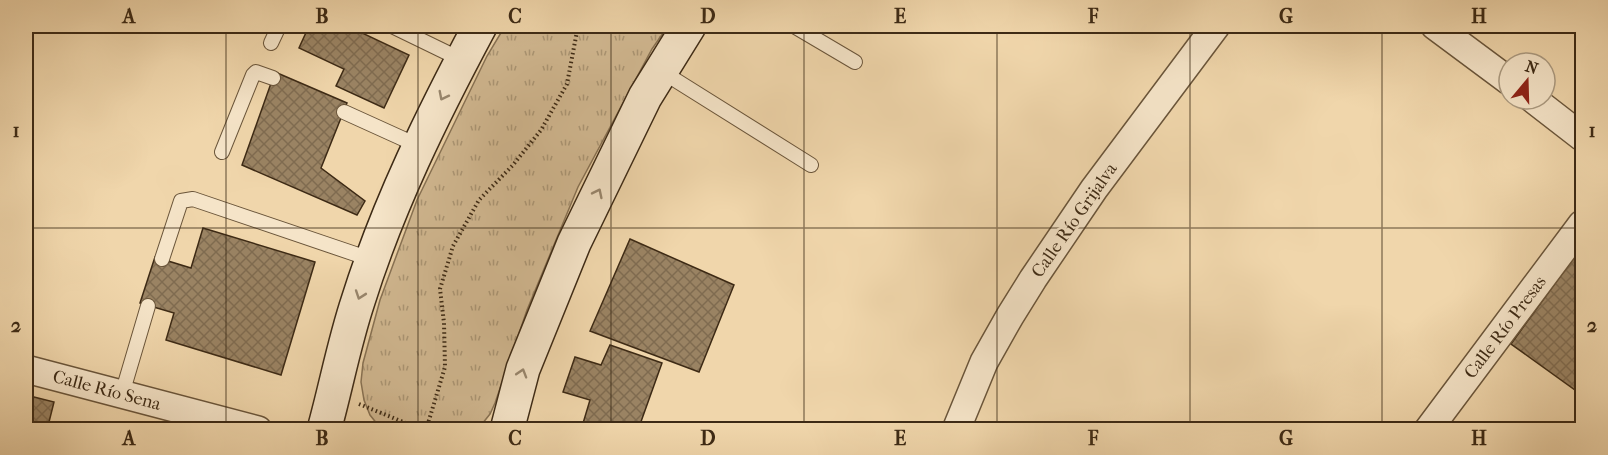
<svg xmlns="http://www.w3.org/2000/svg" width="1608" height="455" font-family="'IM FELL French Canon',serif">
  <style>
    .park { fill: url(#park-tufts); stroke: #887254; stroke-width: 1.5 }
    .building { fill: url(#building-cross-hatch); stroke: #3d2a15; stroke-width: 1.5 }
    .lines { fill: none; stroke-linecap: round; stroke-linejoin: round }
    .service-casing { stroke: #6a553a; stroke-width: 16 }
    .minor-casing { stroke: #6a553a; stroke-width: 30 }
    .secondary-casing { stroke: #3d2a15; stroke-width: 36 }
    .path { stroke: #3d2a15; stroke-width: 4; stroke-dasharray: 1.5 3; stroke-linecap: butt }
    .service { stroke: #f5e4c8; stroke-width: 14 }
    .minor { stroke: #f5e4c8; stroke-width: 27 }
    .secondary { stroke: #f5e4c8; stroke-width: 33 }
    .oneway { stroke: #99876e }
    .grid { fill: none; stroke: #3d2a15; stroke-width: 1.5; stroke-opacity: 0.55 }
    .labels { text-anchor: middle; stroke-width: 5; stroke-linejoin: round; paint-order: stroke }
    .street-label { font-size: 18px; fill: #3d2a15; stroke: #f5e4c8 }
    .neatline { fill: none; stroke: #3d2a15; stroke-width: 2 }
    .grid-label { font-size: 20px; text-anchor: middle; font-weight: bold; fill: #3d2a15 }
  </style>
  <defs>
    <pattern id="park-tufts" width="24" height="20" patternUnits="userSpaceOnUse" patternTransform="scale(1.5)"><rect width="24" height="20" fill="#d2b992"/><path d="M3 7l-1-3M5 7V3M7 7l1-3M15 17l-1-3M17 17v-4M19 17l1-3" fill="none" stroke="#ac9776"/></pattern>
    <pattern id="building-cross-hatch" width="8" height="8" patternUnits="userSpaceOnUse" patternTransform="scale(1.5)"><rect width="8" height="8" fill="#9a8363"/><path d="M0 0l8 8M0 8l8-8" fill="none" stroke="#7f6b50"/></pattern>
  </defs>
  <rect width="100%" height="100%" fill="#f0d6ab"/>
  <filter id="stains"><feTurbulence type="fractalNoise" baseFrequency=".00333" numOctaves="4"/><feColorMatrix values="0 0 0 0 .2 0 0 0 0 .09 0 0 0 0 .02 0 0 0 .5 -.17"/></filter>
  <radialGradient id="worn" r=".72"><stop offset=".6" stop-color="#630" stop-opacity="0"/><stop offset="1" stop-color="#630" stop-opacity=".3"/></radialGradient>
  <polygon class="park" points="505,26 668,26 652,49 578,187 527,310 495,403 490,414 478,429 382,430 370,415 364,400 361,382 363,363 380,300 417,200 487,56"/>
  <g class="building">
    <polygon points="309,26 366,26 362,33 409,55 384,108 336,86 344,69 299,48"/>
    <polygon points="275,72 347,103 321,168 365,201 357,215 242,165"/>
    <polygon points="203,228 315,262 281,375 166,340 174,313 140,303 155,257 191,268"/>
    <polygon points="630,239 734,285 699,372 590,331"/>
    <polygon points="1582,246 1582,395 1511,344"/>
    <polygon points="610,345 662,363 638,430 581,430 590,400 563,392 575,357 601,365"/>
    <polygon points="26,395 54,402 47,430 26,430"/>
  </g>
  <g class="lines">
    <g class="service-casing">
      <g id="service">
        <polyline points="392,26 462,60"/>
        <polyline points="794,26 855,62"/>
        <polyline points="271,43 279,26"/>
        <polyline points="661,71 811,165"/>
        <polyline points="344,112 419,146"/>
        <polyline points="222,152 253,75 256,72 273,78"/>
        <polyline points="162,259 181,201 193,199 373,260"/>
        <polyline points="122,394 148,306"/>
      </g>
    </g>
    <g class="minor-casing">
      <g id="minor">
        <polyline points="1435,26 1509,81"/>
        <polyline points="1533,99 1582,137"/>
        <polyline points="26,369 258,430"/>
        <polyline points="956,430 984,362 1010,316 1033,279 1094,189 1216,26"/>
        <polyline points="1428,430 1582,224"/>
      </g>
    </g>
    <g class="secondary-casing">
      <g id="secondary">
        <path d="M324 430C336 387 344 343 358 301 388 205 433 114 480 26"/>
        <polyline points="507,430 523,369 574,243 645,97 689,26"/>
      </g>
    </g>
    <g class="path">
      <polyline points="359,404 423,430"/>
      <polyline points="426,430 445,367 444,323 440,289 453,246 479,200 513,165 541,130 567,84 578,26"/>
    </g>
    <use href="#service" class="service"/>
    <use href="#minor" class="minor"/>
    <use href="#secondary" class="secondary"/>
  </g>
  <defs><path id="oneway-chevron" d="M-2-3.5L2.5 0L-2 3.5" fill="none" stroke-width="1.6" stroke-linecap="round" stroke-linejoin="round" transform="scale(1.5)"/></defs>
  <g class="oneway">
    <use href="#oneway-chevron" transform="translate(443 96) rotate(117)"/>
    <use href="#oneway-chevron" transform="translate(598 193) rotate(-64)"/>
    <use href="#oneway-chevron" transform="translate(360 295) rotate(109)"/>
    <use href="#oneway-chevron" transform="translate(522 373) rotate(-73)"/>
  </g>
  <path class="grid" d="M226 26V430M418 26V430M611 26V430M804 26V430M997 26V430M1190 26V430M1382 26V430M26 228H1582"/>
  <g class="labels">
    <g class="street-label">
      <text transform="translate(1074 220) rotate(-55)" y="6">Calle Río Grijalva</text>
      <text transform="translate(1505 327) rotate(-53)" y="6">Calle Río Presas</text>
      <text transform="translate(107 390) rotate(15)" y="6">Calle Río Sena</text>
    </g>
  </g>
  <rect width="1608" height="455" fill="none" stroke="#f0d6ab" stroke-width="66"/>
  <g transform="translate(1527 81) rotate(19)"><circle r="28" fill="#f5e4c8" stroke="#ab9a80" stroke-width="1.5"/>
  <path d="M0-4.5L10 22L0 15L-10 22Z" fill="#8f2418"/>
  <text y="-9" font-size="16" font-weight="bold" text-anchor="middle" fill="#3d2a15">N</text>
  </g>
  <rect x="33" y="33" width="1542" height="389" class="neatline"/>
  <g class="grid-label">
    <text x="129" y="23">A</text>
    <text x="322" y="23">B</text>
    <text x="515" y="23">C</text>
    <text x="708" y="23">D</text>
    <text x="900" y="23">E</text>
    <text x="1093" y="23">F</text>
    <text x="1286" y="23">G</text>
    <text x="1479" y="23">H</text>
    <text x="16" y="137">1</text>
    <text x="1592" y="137">1</text>
    <text x="16" y="332">2</text>
    <text x="1592" y="332">2</text>
    <text x="129" y="445">A</text>
    <text x="322" y="445">B</text>
    <text x="515" y="445">C</text>
    <text x="708" y="445">D</text>
    <text x="900" y="445">E</text>
    <text x="1093" y="445">F</text>
    <text x="1286" y="445">G</text>
    <text x="1479" y="445">H</text>
  </g>
  <rect width="100%" height="100%" filter="url(#stains)"/>
  <rect width="100%" height="100%" fill="url(#worn)"/>
</svg>
